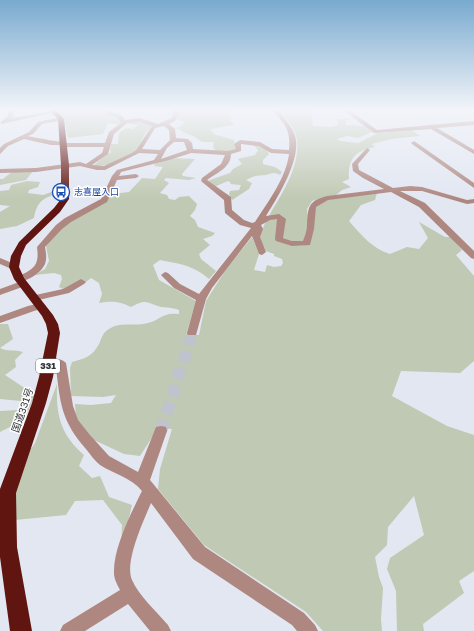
<svg xmlns="http://www.w3.org/2000/svg" width="474" height="631" font-family="'Golos Text','Noto Sans JP',sans-serif">
  <style>
    .green { fill: #c0c9b3 }
    .lines { fill: none; stroke-linecap: round; stroke-linejoin: round }
    .minor-tunnel-far1 { stroke: #bfc3cd; stroke-width: 10; stroke-dasharray: 10 4.5; stroke-linecap: butt }
    .minor-tunnel { stroke: #bfc3cd; stroke-width: 12; stroke-dasharray: 12 6; stroke-linecap: butt }
    .minor { fill: #ae8781; fill-rule: evenodd }
    .highway { fill: #611510; fill-rule: evenodd }
    .labels { text-anchor: middle; stroke-width: 3; stroke-linejoin: round; paint-order: stroke }
    .far-transit-label { font-size: 9px; fill: #164399; stroke: #fff; text-anchor: start }
    .shield { fill: #fff; stroke: #707174; stroke-width: 1 }
    .shield-label { font-size: 9px; font-weight: bold; fill: #323438 }
    .street-label { font-size: 10px; fill: #323438; stroke: #fff }
  </style>
  <rect width="100%" height="100%" fill="#e2e7f2"/>
  <g class="green">
    <polygon points="65,110 107,110 106,112 107,113 118,117 121,123 120,125 108,123 103,134 68,138 64,117 59,112"/>
    <polygon points="179,110 232,111 229,113 232,119 230,120 234,125 210,129 214,134 234,140 236,149 228,152 216,151 213,147 214,142 202,142 195,137 181,131 180,129 173,128 180,127 185,122 176,119"/>
    <path d="M278 110H315L310 111 312 116 313 126 330 127 338 125 337 119 350 118 352 119 346 120V125L364 126 372 132 358 138 347 136 337 139 340 141 358 143 378 133 412 130 420 136 391 139 372 144 375 147C354 151 348 159 349 179L342 182 351 187 342 190 336 195 324 197 312 201 307 209 308 225 304 241 297 243 281 237 284 218 269 216C282 193 303 163 296 135 293 126 285 117 278 110Z"/>
    <path d="M139 121 153 125C144 132 142 142 135 151 128 160 104 167 93 166L107 154 112 152 110 151 111 144H118L119 133 126 128 134 129 138 125 129 124 130 122Z"/>
    <path d="M253 144C260 144 267 148 269 154L263 160V164L275 167 282 172 280 175C273 171 272 174 265 175 256 176 255 175 246 180L252 183 249 189 232 200 229 194 230 191 239 190 241 185 230 184 231 183 228 181 214 187 207 181 230 173 233 169 242 164 238 159 255 155 258 150Z"/>
    <path d="M172 158 195 159 182 174 183 176 196 178 189 180 166 178 164 180 169 183 160 193 167 195 169 199 175 200 179 197 189 196 197 204 195 210 190 216 195 220 198 227 215 233 212 236 203 239 210 245 199 254 201 259 216 271 209 279C193 265 180 264 160 260L153 265 159 280 196 301 186 335H199L206 301 225 271 252 237 259 254 254 270 265 272 267 265 274 267 281 266 283 263 282 259 274 256V254L266 251 259 237 266 221 277 218 279 219 276 238C287 245 295 247 309 244L313 210 319 202 328 199 377 193 375 200 361 205 349 221C361 235 373 249 390 254L407 247 419 249 428 238 419 222 445 237H451L462 250 456 255 474 276V361L460 373 401 371 392 396 447 426 474 435V571L459 581 464 593 423 624 424 631H397L396 591 387 569 390 558 424 535 414 496 388 527 387 545 375 557 379 577 383 588 381 619 382 631H323L306 612 204 545 158 489 160 469 172 429 158 428 140 456 124 454 94 440 76 419 75 404 91 405 111 403 116 395 103 397 71 396 70 368 72 362C84 359 93 356 99 344 102 338 102 333 109 329 121 321 135 327 148 323 162 319 163 312 179 314V310C171 307 167 308 161 307 145 302 146 299 131 307 119 301 112 301 99 303L102 294 99 283 91 278 86 282 69 292 59 287 62 279 61 275 54 273 34 275 45 269 49 261 46 246C55 233 67 223 81 215 92 208 104 205 111 194L129 192 142 178 155 179 163 167 155 166 154 164Z"/>
    <polygon points="13,171 33,171 26,180 0,185 0,179 3,179"/>
    <path d="M27 181 40 182 38 187 29 190 28 193 43 195 60 189 59 193C43 198 37 201 34 218L17 226 0 229V212L10 206 0 205V191L9 190 11 185Z"/>
    <polygon points="0,324 8,324 13,339 0,348"/>
    <path d="M0 348C8 352 15 349 23 352L15 360 16 367 5 375 35 395 24 420 0 432V411L18 410 25 407 21 401 0 399Z"/>
    <path d="M57 384C56 415 60 434 84 455L79 466 92 478 100 476 109 497 132 505 121 552 122 525 103 500 75 501 66 515 15 520 13 502 25 457 35 443Z"/>
  </g>
  <g class="lines">
    <polyline class="minor-tunnel-far1" points="189,341 192,333"/>
    <polyline class="minor-tunnel" points="161,431 190,340"/>
    <g class="minor">
      <polygon points="8,110 13,110 14,116 11,118 55,111 57,112 1,124 1,122 8,116"/>
      <path d="M107 110H112L111 112 121 115 125 120 140 118 158 124 172 118 174 110H179L176 120 169 124 175 129 176 138 188 139 192 143 193 149 228 151 236 149 234 144 240 140 260 142 272 149 289 150C291 129 285 126 273 110H278C284 118 292 126 295 136 302 158 278 197 266 216L279 214 286 219 283 238 292 241H303C305 236 307 230 307 225 308 207 308 201 327 196L384 189 363 178 353 171 352 164 367 148 370 150 358 164 359 170 393 188 410 186 422 187 467 200 474 199V203L467 204 422 191H400L425 203 474 251V259L471 258 419 207 391 192 328 200 316 207 314 229 310 245 292 246 276 241 275 239 277 219 270 220 261 225 263 229 260 237 266 252 262 255 259 254 252 236 212 288 206 299 196 335H188L187 333 196 300 174 288 161 275 165 272 168 273 180 284 199 294 251 228 240 225 225 213 224 200 201 181 202 178 221 164 225 155 191 153 169 160 121 172 119 176 136 174 139 176 136 178 117 180 107 202 71 222 62 229 45 247C46 253 47 258 45 264 41 273 26 283 16 281L14 279 16 277C32 270 40 267 37 247L56 225 65 218 101 199 112 176 117 170 154 160 158 154 139 153 105 170H97L80 166 36 172 0 173V169L36 168 80 162 86 164 102 153 104 147H63L60 145H51L24 139 8 146 0 154V148L4 144 29 132 38 122 61 117 63 118V120L42 124 33 134 28 136C35 138 63 142 65 143H105L109 132 121 123 117 117 106 114ZM140 122 152 126 136 150 132 153 104 166 92 165 108 154 114 134 127 123ZM164 126 169 130 170 140 160 150 142 149 155 128ZM174 142H184L187 150 161 159 167 148ZM241 144 259 146 271 153 289 154C286 178 268 202 255 222L252 223 244 220 232 210 231 197 207 180C216 173 231 168 231 154L241 151Z"/>
      <polygon points="343,110 349,110 377,130 474,121 474,125 437,128 474,150 474,154 431,129 374,133"/>
      <polygon points="414,141 474,183 474,188 412,144 411,143"/>
      <polygon points="0,258 17,265 18,267 14,270 0,264"/>
      <polygon points="81,279 86,282 84,284 69,293 34,301 29,298 31,296 63,289"/>
      <polygon points="22,281 27,284 25,286 0,295 0,289"/>
      <polygon points="41,303 46,306 44,308 34,311 0,323 0,316 28,306"/>
      <path d="M49 359C55 359 62 358 66 363L73 406 78 420 90 435 109 456 138 472 156 427 161 426 166 427 167 431 150 480 205 547 304 613 315 625 318 631H297L292 625 193 559 151 503C144 520 124 562 132 580 139 596 156 611 168 625L171 631H150L128 604 85 631H60L63 625 120 590C117 584 114 579 114 573 113 549 131 513 142 491 132 478 114 474 100 465 95 461 90 454 86 449 61 421 60 402 56 367L45 366 43 363 45 360Z"/>
    </g>
    <polygon class="highway" points="49,110 56,110 64,119 69,165 69,199 60,212 26,245 21,256 19,267 24,278 53,315 58,324 60,333 53,377 46,403 16,493 17,547 32,631 10,631 0,557 0,489 32,403 39,377 48,333 46,324 42,316 14,279 9,267 11,256 19,242 54,208 61,199 61,165 58,119"/>
  </g>
  <linearGradient id="sky" x2="0" y2="1"><stop stop-color="#79aacf"/><stop offset="0.55" stop-color="#f2f4f9"/><stop offset="1" stop-color="#f2f4f9" stop-opacity="0"/></linearGradient>
  <rect width="474" height="199" fill="url(#sky)"/>
  <defs>
    <g id="bus-ring" transform="scale(0.9)"><circle r="9.5" fill="#fff" stroke="#1a4fb4" stroke-width="1.5"/><path d="M-5-6H5V4H4V6H2V4H-2V6H-4V4H-5ZM-3.5-4V0h7V-4ZM-3.5 1.2v1.5H-2V1.2ZM2 1.2v1.5H3.5V1.2Z" fill="#1a4fb4"/></g>
  </defs>
  <g fill-rule="evenodd">
    <use href="#bus-ring" x="61" y="192"/>
  </g>
  <g class="labels">
    <g class="far-transit-label">
      <text x="74" y="195">志喜屋入口</text>
    </g>
    <rect class="shield" x="36" y="359" width="24" height="14" rx="3"/>
    <g class="shield-label">
      <text x="48" y="369">331</text>
    </g>
    <g class="street-label">
      <text transform="translate(22 410) rotate(-71)" y="4">国道331号</text>
    </g>
  </g>
</svg>
